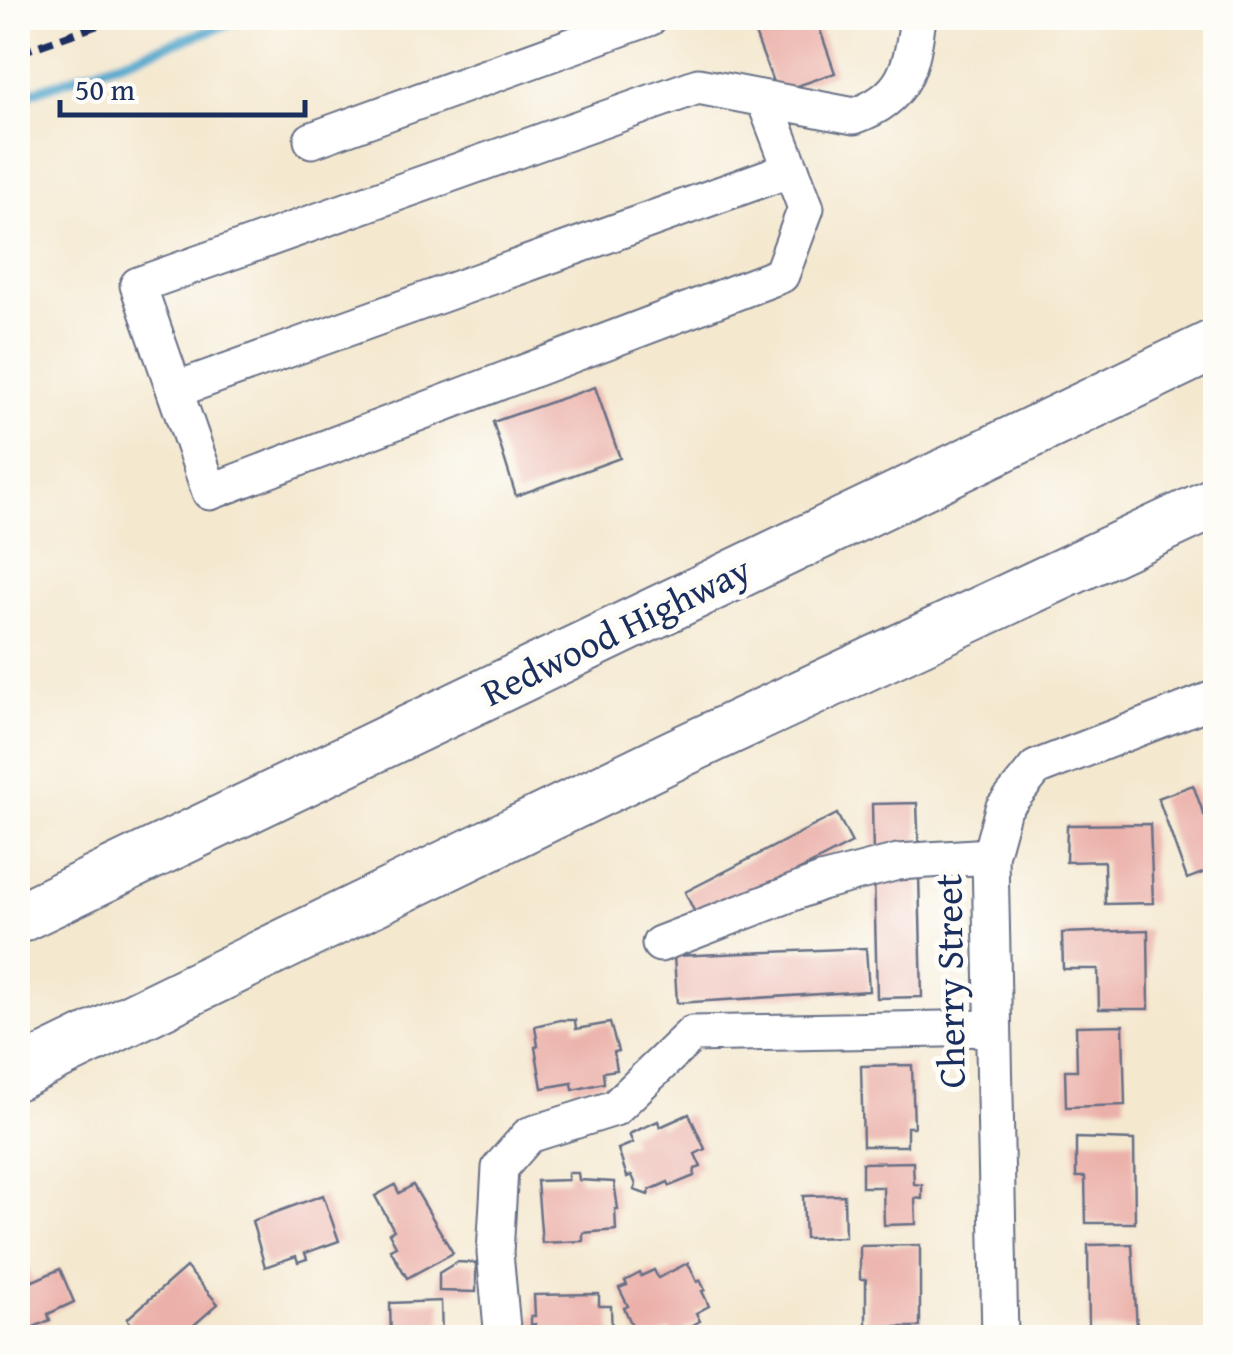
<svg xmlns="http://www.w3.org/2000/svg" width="1233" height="1355" font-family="'Gentium Book Plus',serif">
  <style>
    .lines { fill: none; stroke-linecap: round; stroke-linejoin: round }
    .stream { stroke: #4ea4ca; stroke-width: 10 }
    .building { fill: #ebb0a9 }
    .minor-casing { stroke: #677086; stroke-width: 39 }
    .highway-casing { stroke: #677086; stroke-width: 54 }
    .minor { stroke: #fff; stroke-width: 35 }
    .highway { stroke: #fff; stroke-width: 50 }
    .rail { stroke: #1b2f5e; stroke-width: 8; stroke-dasharray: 15 8; stroke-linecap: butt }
    .labels { text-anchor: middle; stroke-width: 10; stroke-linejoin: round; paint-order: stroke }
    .street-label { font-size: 38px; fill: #1b2f5e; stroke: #fdfcf7 }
  </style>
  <rect width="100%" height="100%" fill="#fdfcf7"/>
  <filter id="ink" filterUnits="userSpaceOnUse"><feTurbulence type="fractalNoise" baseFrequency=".01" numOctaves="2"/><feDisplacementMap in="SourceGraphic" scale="20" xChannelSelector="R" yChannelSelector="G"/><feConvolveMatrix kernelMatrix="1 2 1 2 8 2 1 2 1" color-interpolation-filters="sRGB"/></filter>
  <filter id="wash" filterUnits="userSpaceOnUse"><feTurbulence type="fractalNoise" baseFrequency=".0048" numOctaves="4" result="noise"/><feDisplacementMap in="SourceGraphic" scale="40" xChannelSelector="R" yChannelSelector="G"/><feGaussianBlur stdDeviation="2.25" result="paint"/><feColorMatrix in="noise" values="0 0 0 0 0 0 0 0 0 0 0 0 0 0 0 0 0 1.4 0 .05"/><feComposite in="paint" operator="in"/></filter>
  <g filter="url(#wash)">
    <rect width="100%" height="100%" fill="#f4e8cf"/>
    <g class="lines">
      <polyline class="stream" points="18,97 245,18"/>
    </g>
    <g id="blocks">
      <g class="building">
        <polygon points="757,18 816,18 835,73 777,93 750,20"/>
        <polygon points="595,387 620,458 516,496 493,422"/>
        <polygon points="1193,785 1204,815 1216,814 1216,868 1187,879 1158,798"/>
        <polygon points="917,803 919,855 873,857 872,804"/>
        <polygon points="837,814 852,843 726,908 722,901 696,915 685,892"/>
        <polygon points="1150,824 1153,903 1105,904 1104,861 1066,862 1067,825"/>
        <polygon points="874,874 919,874 922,997 877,998"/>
        <polygon points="1148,930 1149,1009 1099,1009 1098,969 1063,969 1062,933"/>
        <polygon points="866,948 869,991 677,1003 674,956"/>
        <polygon points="560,1020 575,1020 576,1029 610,1023 618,1051 614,1052 617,1070 603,1072 604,1083 573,1090 572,1083 542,1088 535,1047 538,1046 535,1026"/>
        <polygon points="1123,1025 1125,1105 1066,1107 1065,1070 1077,1070 1076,1026"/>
        <polygon points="912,1065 914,1127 907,1127 907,1146 863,1146 861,1066"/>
        <polygon points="689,1114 705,1149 695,1154 701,1167 695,1169 694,1176 670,1186 668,1182 650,1190 648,1195 634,1190 636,1185 632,1175 627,1177 618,1149 633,1143 629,1134 658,1121 660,1127"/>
        <polygon points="1076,1138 1134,1140 1135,1223 1086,1223 1085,1177 1076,1177"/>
        <polygon points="913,1162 914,1184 922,1185 922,1199 915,1198 916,1224 884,1225 883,1187 862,1187 862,1163"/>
        <polygon points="568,1173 578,1173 579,1180 614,1182 618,1209 615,1209 616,1230 583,1233 583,1241 542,1243 537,1181 568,1180"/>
        <polygon points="395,1185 399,1193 413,1185 453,1253 407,1278 390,1249 396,1246 389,1233 394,1230 375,1196"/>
        <polygon points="323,1195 339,1241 305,1253 307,1259 298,1262 296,1256 265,1267 252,1221"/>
        <polygon points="844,1195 845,1237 805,1238 803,1196"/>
        <polygon points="1132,1244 1137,1328 1089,1329 1088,1245"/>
        <polygon points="920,1245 920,1327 866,1327 866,1279 860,1279 860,1246"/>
        <polygon points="457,1262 476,1263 476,1292 439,1291 439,1273"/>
        <polygon points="688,1263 697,1282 700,1280 705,1290 702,1291 709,1306 696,1313 700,1321 673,1336 670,1330 653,1338 638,1338 624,1308 628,1306 619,1288 627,1285 625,1281 640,1273 641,1276 654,1270 658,1278"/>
        <polygon points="27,1267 33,1281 60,1269 74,1302 48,1314 50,1320 18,1334 18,1271"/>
        <polygon points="186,1267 218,1304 193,1326 196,1330 188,1338 184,1335 143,1338 127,1319"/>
        <polygon points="599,1294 599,1306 611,1306 612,1338 535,1338 535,1324 531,1325 531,1316 535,1316 534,1295"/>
        <polygon points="441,1301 442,1338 391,1338 390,1303"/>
      </g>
    </g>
  </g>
  <g filter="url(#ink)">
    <use href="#blocks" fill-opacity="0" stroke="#677086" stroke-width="2.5"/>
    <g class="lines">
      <g class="minor-casing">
        <g id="minor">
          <path d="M764 99 806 208 781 275 210 492 138 285 698 86 854 116C906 98 911 68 918 18"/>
          <polyline points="312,140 649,18"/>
          <polyline points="175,390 791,169"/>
          <polyline points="660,944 821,882 898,862 990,856"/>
          <polyline points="507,1338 502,1328 495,1253 500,1168 529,1135 615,1108 692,1034 993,1028"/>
          <polyline points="1000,1338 990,856 1003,809 1036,768 1216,698"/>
        </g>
      </g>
      <g class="highway-casing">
        <g id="highway">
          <polyline points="18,918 1216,344"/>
          <polyline points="18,1074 674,755 1216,502"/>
        </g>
      </g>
      <use href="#minor" class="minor"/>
      <use href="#highway" class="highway"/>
      <polyline class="rail" points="18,53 118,18"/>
    </g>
  </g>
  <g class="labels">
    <g class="street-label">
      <text transform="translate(616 631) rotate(-26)" y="13">Redwood Highway</text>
      <text transform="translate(950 981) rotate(-91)" y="13">Cherry Street</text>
    </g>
  </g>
  <rect width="1233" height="1355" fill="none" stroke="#fdfcf7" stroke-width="60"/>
  <path d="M60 100v15h245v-15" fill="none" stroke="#1b2f5e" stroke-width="5"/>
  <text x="75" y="100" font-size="30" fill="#1b2f5e" stroke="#fdfcf7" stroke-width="8" paint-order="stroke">50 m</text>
</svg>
